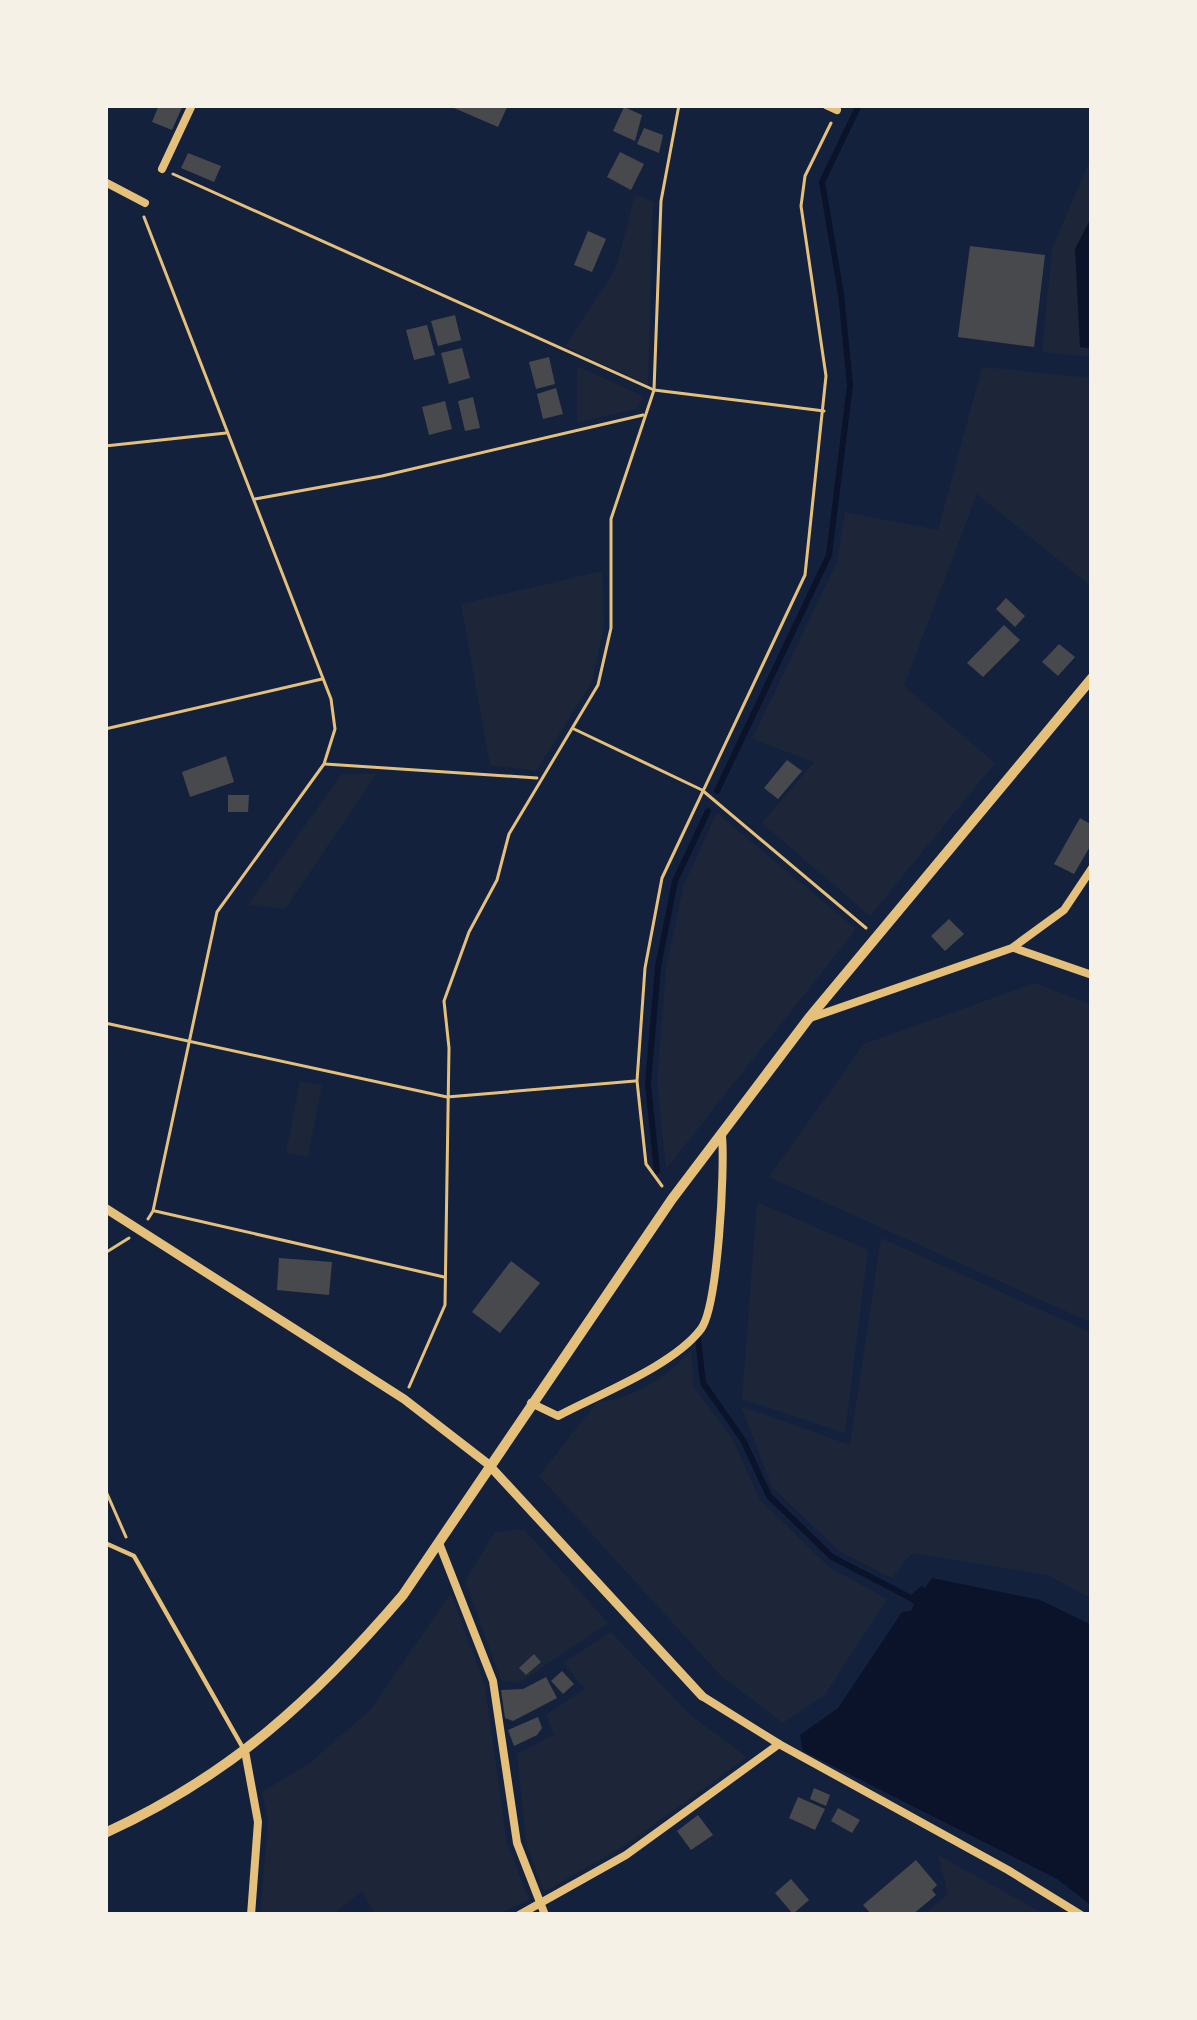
<svg xmlns="http://www.w3.org/2000/svg" width="1197" height="2020" font-family="'Sofia Sans Condensed',sans-serif">
  <style>
    .green { fill: #1d2539 }
    .water { fill: #0b132b }
    .lines { fill: none; stroke-linecap: round; stroke-linejoin: round }
    .stream { stroke: #0b132b; stroke-width: 6 }
    .building { fill: #48494c }
    .path { stroke: #e5c07b; stroke-width: 3 }
    .service { stroke: #e5c07b; stroke-width: 4.5 }
    .minor { stroke: #e5c07b; stroke-width: 8 }
    .tertiary { stroke: #e5c07b; stroke-width: 9 }
    .secondary { stroke: #e5c07b; stroke-width: 10 }
  </style>
  <rect width="100%" height="100%" fill="#14213d"/>
  <g class="green">
    <polygon points="1092,155 1092,357 1042,352 1052,249"/>
    <polygon points="635,194 653,202 648,385 565,346 616,268"/>
    <polygon points="577,366 643,396 637,409 577,422"/>
    <polygon points="982,367 1092,378 1092,587 977,494 904,686 995,763 870,916 762,823 814,762 752,739 837,562 845,512 938,530"/>
    <polygon points="602,571 604,626 592,682 536,771 490,765 461,604"/>
    <polygon points="342,774 376,774 285,909 248,905"/>
    <polygon points="717,813 856,929 666,1169 657,1081 666,969 684,884"/>
    <polygon points="1035,983 1092,1005 1092,1323 769,1177 864,1044"/>
    <polygon points="300,1081 322,1085 308,1157 286,1153"/>
    <polygon points="757,1202 868,1250 845,1433 742,1399"/>
    <polygon points="881,1238 1092,1333 1092,1599 1048,1575 912,1553 892,1578 839,1551 772,1487 741,1406 850,1445"/>
    <path d="M691 1350 694 1387 732 1438 760 1500 829 1567 887 1599 825 1695 783 1723 720 1675 539 1476 597 1402C632 1400 669 1376 691 1350Z"/>
    <polygon points="524,1529 608,1623 519,1683 501,1680 465,1581 495,1532"/>
    <polygon points="451,1593 485,1686 507,1843 529,1900 496,1915 375,1915 362,1891 332,1915 260,1915 268,1821 262,1792 311,1762 371,1709"/>
    <polygon points="611,1632 689,1714 747,1757 624,1846 544,1892 526,1842 517,1754 554,1735 546,1715 585,1689 563,1663"/>
    <polygon points="938,1855 1046,1915 923,1915 948,1894"/>
  </g>
  <g class="water">
    <polygon points="1092,216 1092,349 1080,347 1075,249"/>
    <polygon points="932,1578 1040,1600 1092,1625 1092,1906 1057,1879 803,1751 800,1735 838,1708 902,1612 911,1611 914,1604 907,1599 921,1586 925,1588"/>
  </g>
  <g class="lines">
    <g class="stream">
      <polyline points="717,791 829,555 850,385 841,294 822,182 859,105"/>
      <polyline points="657,1171 648,1084 658,967 675,881 708,811"/>
      <polyline points="698,1338 703,1383 743,1440 769,1496 832,1557 909,1597"/>
    </g>
  </g>
  <g class="building">
    <polygon points="159,105 183,105 172,130 152,122"/>
    <polygon points="447,105 508,105 498,127"/>
    <polygon points="624,107 642,115 635,141 613,131"/>
    <polygon points="644,128 663,135 659,153 637,144"/>
    <polygon points="620,152 644,164 631,190 607,177"/>
    <polygon points="188,153 221,166 214,182 181,168"/>
    <polygon points="588,231 606,239 592,272 574,265"/>
    <polygon points="970,246 1045,255 1034,347 958,337"/>
    <polygon points="455,315 461,340 438,346 431,321"/>
    <polygon points="427,325 435,355 414,360 406,330"/>
    <polygon points="462,348 470,378 449,384 441,353"/>
    <polygon points="549,357 555,384 536,389 529,362"/>
    <polygon points="556,388 563,414 543,419 537,394"/>
    <polygon points="473,397 480,428 465,431 458,401"/>
    <polygon points="445,401 452,429 429,435 422,407"/>
    <polygon points="1006,598 1025,616 1015,627 996,609"/>
    <polygon points="1004,625 1020,640 983,677 967,663"/>
    <polygon points="1059,644 1075,657 1058,676 1042,662"/>
    <polygon points="226,756 234,782 190,797 182,772"/>
    <polygon points="787,760 802,771 778,799 764,788"/>
    <polygon points="228,795 249,795 248,812 228,812"/>
    <polygon points="1080,818 1092,825 1092,843 1074,874 1054,864"/>
    <polygon points="949,919 964,934 945,951 931,936"/>
    <polygon points="279,1258 332,1262 329,1295 277,1290"/>
    <polygon points="511,1261 540,1283 500,1333 472,1312"/>
    <polygon points="534,1654 541,1662 526,1675 519,1668"/>
    <polygon points="562,1671 574,1684 563,1694 551,1681"/>
    <polygon points="546,1677 557,1698 513,1721 505,1718 501,1690 523,1689"/>
    <polygon points="538,1717 542,1728 537,1735 514,1746 508,1730"/>
    <polygon points="814,1788 830,1795 826,1806 810,1799"/>
    <polygon points="798,1797 825,1809 815,1830 789,1818"/>
    <polygon points="838,1808 860,1820 852,1833 831,1821"/>
    <polygon points="698,1815 713,1835 691,1850 677,1831"/>
    <polygon points="916,1860 937,1885 932,1890 936,1895 912,1915 872,1915 863,1905"/>
    <polygon points="791,1879 809,1900 793,1914 775,1893"/>
  </g>
  <g class="lines">
    <g class="path">
      <polyline points="173,174 654,390 824,411"/>
      <polyline points="144,217 331,699 335,729 324,764 217,912 153,1211 148,1219"/>
      <polyline points="105,446 226,433"/>
      <polyline points="255,499 382,476 643,415"/>
      <polyline points="105,729 322,679"/>
      <polyline points="574,729 702,790 866,928"/>
      <polyline points="325,764 537,778"/>
      <polyline points="105,1023 447,1097 635,1081"/>
      <polyline points="662,1186 646,1164 637,1081 645,968 662,878 805,575 826,376 801,206 805,176 831,123"/>
      <polyline points="155,1211 444,1277"/>
      <polyline points="105,1253 129,1238"/>
      <polyline points="409,1387 445,1305 449,1048 444,1001 469,932 497,880 509,834 598,685 611,628 611,519 654,390 661,201 679,105"/>
      <polyline points="105,1489 126,1537"/>
    </g>
    <polyline class="service" points="105,1543 134,1556 243,1748"/>
    <g class="minor">
      <polyline points="826,105 837,110"/>
      <polyline points="162,169 192,105"/>
      <polyline points="105,182 145,203"/>
      <polyline points="1014,948 1092,975"/>
      <polyline points="810,1018 1012,948 1064,910 1092,868"/>
      <path d="M531 1403 558 1416C599 1394 673 1366 701 1329 718 1306 725 1169 722 1136"/>
      <polyline points="439,1543 493,1681 517,1843 545,1915"/>
      <polyline points="702,1696 779,1744 1008,1870 1081,1915"/>
      <polyline points="245,1751 258,1822 251,1915"/>
      <polyline points="519,1915 626,1855 779,1744"/>
    </g>
    <polyline class="tertiary" points="105,1208 404,1399 488,1464 702,1696"/>
    <path class="secondary" d="M105 1833C230 1776 315 1698 403 1595L672 1199 809 1018 1092 678"/>
  </g>
  <rect width="1197" height="2020" fill="none" stroke="#f6f1e7" stroke-width="216"/>
</svg>
